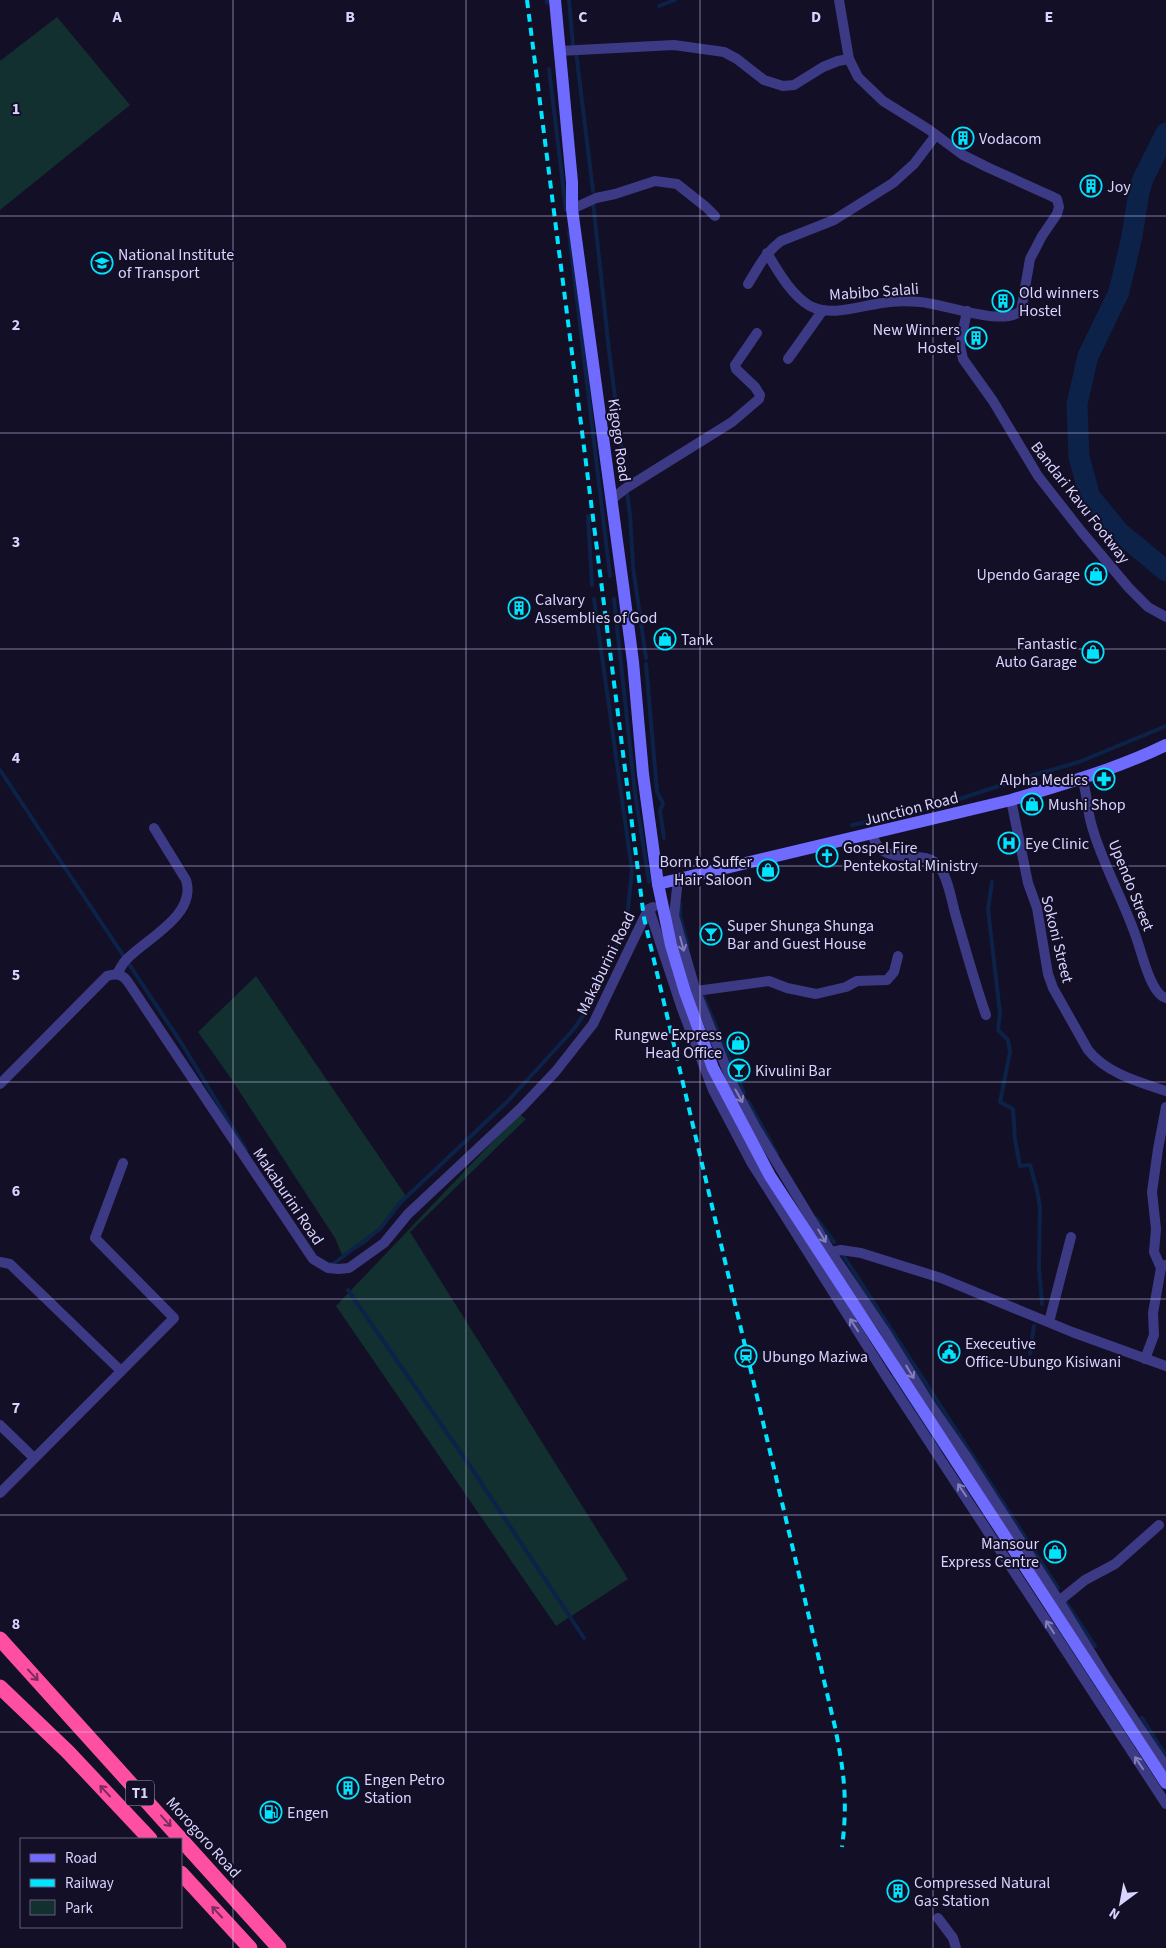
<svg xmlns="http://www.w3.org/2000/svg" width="1166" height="1948" font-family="'Source Sans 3',sans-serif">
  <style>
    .green { fill: #12302f }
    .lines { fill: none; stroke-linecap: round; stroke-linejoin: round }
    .stream { stroke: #0c2248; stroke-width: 4 }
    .river { stroke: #0c2248; stroke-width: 21 }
    .street { stroke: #3d3a85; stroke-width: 10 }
    .secondary { stroke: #6f6bff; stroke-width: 12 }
    .highway { stroke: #ff4fa3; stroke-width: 15 }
    .rail { stroke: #00e5ff; stroke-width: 4; stroke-dasharray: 8 6; stroke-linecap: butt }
    .oneway { stroke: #837fbc }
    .oneway2 { stroke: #7d2c5e }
    .grid { fill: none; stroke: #d9d4ff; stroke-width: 1; stroke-opacity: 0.55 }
    .labels { text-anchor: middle; stroke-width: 4; stroke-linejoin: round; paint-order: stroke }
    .shield { fill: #130f26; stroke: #9e99be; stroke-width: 1 }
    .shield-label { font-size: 15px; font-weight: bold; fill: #d9d4ff }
    .poi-label { font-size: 16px; fill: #d9d4ff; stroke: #130f26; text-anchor: start }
    .street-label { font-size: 16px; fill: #d9d4ff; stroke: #130f26 }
    .grid-label { font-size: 16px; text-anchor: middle; font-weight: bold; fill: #d9d4ff; stroke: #130f26; stroke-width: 4; stroke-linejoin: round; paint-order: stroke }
  </style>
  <rect width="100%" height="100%" fill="#130f26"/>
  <g class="green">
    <polygon points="57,17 130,105 0,210 0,61"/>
    <path d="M256 976 406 1196C385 1220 375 1245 342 1255L335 1238 230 1077 198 1032Z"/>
    <polygon points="519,1114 526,1119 410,1232 628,1579 556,1626 336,1306"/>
  </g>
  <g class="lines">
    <g class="stream">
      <polyline points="547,0 547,3"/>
      <polyline points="569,0 573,45"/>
      <polyline points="659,6 675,0"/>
      <polyline points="576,52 593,191"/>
      <polyline points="549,69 566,210"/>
      <polyline points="593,202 609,350 630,515 633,564"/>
      <polyline points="569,232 610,576"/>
      <polyline points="588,516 592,585"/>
      <polyline points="633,567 646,658"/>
      <polyline points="614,599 635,793 649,882"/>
      <polyline points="646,664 657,792 663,803 660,811 664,838"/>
      <polyline points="0,770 182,1044 246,1150"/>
      <polyline points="1030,776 1079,762 1166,726"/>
      <polyline points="935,807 1014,781"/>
      <polyline points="852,825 919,811"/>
      <polyline points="992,882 988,909 1000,1013 998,1030 1008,1040 1010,1052 1000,1102 1013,1109 1015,1140 1020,1166 1030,1165 1037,1190 1040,1207 1039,1268 1042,1304"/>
      <polyline points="680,904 680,916 688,946"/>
      <polyline points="703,996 744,1093"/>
      <polyline points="748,1101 777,1154"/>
      <polyline points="816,1218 834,1242"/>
      <polyline points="843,1255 1058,1588"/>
      <polyline points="330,1264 333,1264 380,1229 400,1203 507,1102 573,1030 588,1009 623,932 627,917 632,871 594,599"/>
      <polyline points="348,1290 470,1466 584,1638"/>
      <polyline points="1030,1354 1034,1326"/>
      <polyline points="892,1376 941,1449"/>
      <polyline points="1064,1599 1095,1646"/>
      <polyline points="1058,1630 1132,1743"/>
      <polyline points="1142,1718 1166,1756"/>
    </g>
    <polyline class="river" points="1166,133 1143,179 1139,192 1132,236 1119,292 1088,356 1077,404 1079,457 1090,497 1119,532 1166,571"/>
    <g class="street">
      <polyline points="559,51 674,45 724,52 737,59 764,80 783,86 794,85 823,67 838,61 849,59"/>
      <polyline points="572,209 596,198 615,194 655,181 677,184 706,207 715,216"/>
      <path d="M767 253C778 271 791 295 810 306 831 317 860 306 882 303 894 301 907 301 920 302 946 304 1000 327 1021 311L1030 259 1042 236 1057 214 1059 207 1057 199 1051 196 989 168 963 155 928 129 883 101 858 77 849 59 839 0"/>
      <path d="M748 284C758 268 765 253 781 241L834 220 893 183 914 164 936 135"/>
      <polyline points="967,311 960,345 963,359 993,401 1038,476 1081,531 1129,588 1148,607 1166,617"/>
      <polyline points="788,359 823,310"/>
      <polyline points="612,499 626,488 732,422 759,399 760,395 755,387 736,369 735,365 757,333"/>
      <path d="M1081 777C1087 788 1087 810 1091 823 1101 861 1122 897 1135 934 1141 949 1150 994 1166 998"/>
      <path d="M1011 800 1028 883 1037 908 1048 974 1053 988 1088 1050C1106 1073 1139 1082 1166 1091"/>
      <path d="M872 834C874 840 877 847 882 850 898 862 926 850 939 866 948 878 951 898 955 913 965 947 974 981 986 1015"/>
      <polyline points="678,879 674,916 696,992 733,1085 757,1130 831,1252 884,1330 928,1401 966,1456 1059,1601 1107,1679 1166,1767"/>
      <polyline points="649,909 682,1009 713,1090 751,1162 886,1376 1166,1804"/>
      <path d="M117 974C120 969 123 962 128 958 148 938 197 914 186 880L154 828"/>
      <polyline points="689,992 769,981 787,988 816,994 846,987 857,981 887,980 894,972 898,956"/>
      <path d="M0 1084 107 976C116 973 123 974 128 982L313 1259 328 1268 338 1269 349 1268 384 1243 408 1214 522 1107 556 1071 593 1024 644 918 649 909 653 907"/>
      <polyline points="827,1256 831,1252 841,1250 861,1253 941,1278 1072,1332 1166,1366"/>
      <polyline points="0,1262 10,1264 121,1371"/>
      <polyline points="1161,1268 1154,1252 1156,1229 1152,1192 1158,1149 1166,1107"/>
      <polyline points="1049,1322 1071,1237"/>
      <polyline points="1145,1359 1154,1335 1153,1313 1161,1268 1165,1265"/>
      <polyline points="0,1425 34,1458"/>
      <polyline points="0,1493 174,1318 95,1238 123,1163"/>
      <polyline points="1054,1605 1085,1580 1115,1564 1159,1525"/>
      <polyline points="938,1918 953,1938 956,1948"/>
    </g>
    <g class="secondary">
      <polyline points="555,0 572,182 572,209 623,585 633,662 643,774 658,884 671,945 685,992 713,1068 770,1176 1166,1783"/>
      <path d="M658 884 1011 800C1063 784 1117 769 1166 745"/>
    </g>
    <g class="highway">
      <polyline points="0,1639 279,1948"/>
      <polyline points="0,1687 68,1752 150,1839"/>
      <polyline points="181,1873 250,1948"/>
    </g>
    <path class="rail" d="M527 0 644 918 835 1727C844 1771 848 1802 842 1847"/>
  </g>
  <defs><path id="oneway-shaft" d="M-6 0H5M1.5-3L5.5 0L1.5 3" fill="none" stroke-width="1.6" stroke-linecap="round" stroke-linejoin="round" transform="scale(1.25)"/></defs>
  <g class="oneway">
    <use href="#oneway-shaft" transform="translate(682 944) rotate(75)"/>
    <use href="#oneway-shaft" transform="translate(739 1096) rotate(61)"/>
    <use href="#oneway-shaft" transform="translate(822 1236) rotate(59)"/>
    <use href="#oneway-shaft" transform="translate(854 1325) rotate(-123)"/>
    <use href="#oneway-shaft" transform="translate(910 1372) rotate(59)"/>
    <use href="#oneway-shaft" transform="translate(962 1490) rotate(-124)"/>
    <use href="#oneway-shaft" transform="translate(1050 1627) rotate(-123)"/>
    <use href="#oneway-shaft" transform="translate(1139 1763) rotate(-124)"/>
  </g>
  <g class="oneway2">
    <use href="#oneway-shaft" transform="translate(33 1675) rotate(47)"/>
    <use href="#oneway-shaft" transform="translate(105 1791) rotate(-133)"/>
    <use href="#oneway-shaft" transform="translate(166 1821) rotate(48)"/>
    <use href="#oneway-shaft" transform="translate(217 1912) rotate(-133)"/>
  </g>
  <path class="grid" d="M233 0V1948M466 0V1948M700 0V1948M933 0V1948M0 216H1166M0 433H1166M0 649H1166M0 866H1166M0 1082H1166M0 1299H1166M0 1515H1166M0 1732H1166"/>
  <defs>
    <g id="building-ring" transform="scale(1.125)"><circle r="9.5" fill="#130f26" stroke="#00e5ff" stroke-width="1.5"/><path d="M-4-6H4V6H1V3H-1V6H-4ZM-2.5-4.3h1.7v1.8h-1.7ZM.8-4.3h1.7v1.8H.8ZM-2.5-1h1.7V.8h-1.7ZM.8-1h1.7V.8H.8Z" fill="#00e5ff"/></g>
    <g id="university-ring" transform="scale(1.125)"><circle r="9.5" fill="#130f26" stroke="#00e5ff" stroke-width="1.5"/><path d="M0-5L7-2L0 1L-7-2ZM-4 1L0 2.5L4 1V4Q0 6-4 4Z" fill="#00e5ff"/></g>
    <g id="shop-ring" transform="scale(1.125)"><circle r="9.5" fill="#130f26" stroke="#00e5ff" stroke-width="1.5"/><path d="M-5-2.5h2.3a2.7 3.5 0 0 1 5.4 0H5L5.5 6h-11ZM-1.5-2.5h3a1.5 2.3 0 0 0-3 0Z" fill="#00e5ff"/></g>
    <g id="pharmacy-ring" transform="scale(1.125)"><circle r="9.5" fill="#130f26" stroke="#00e5ff" stroke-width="1.5"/><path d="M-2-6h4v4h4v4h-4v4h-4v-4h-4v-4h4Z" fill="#00e5ff"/></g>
    <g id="hospital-ring" transform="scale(1.125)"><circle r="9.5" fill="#130f26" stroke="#00e5ff" stroke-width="1.5"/><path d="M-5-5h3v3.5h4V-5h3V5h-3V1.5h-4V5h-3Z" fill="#00e5ff"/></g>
    <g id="church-ring" transform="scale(1.125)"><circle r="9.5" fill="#130f26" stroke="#00e5ff" stroke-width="1.5"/><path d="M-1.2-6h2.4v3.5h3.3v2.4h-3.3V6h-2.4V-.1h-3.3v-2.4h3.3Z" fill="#00e5ff"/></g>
    <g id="bar-ring" transform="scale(1.125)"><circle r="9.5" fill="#130f26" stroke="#00e5ff" stroke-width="1.5"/><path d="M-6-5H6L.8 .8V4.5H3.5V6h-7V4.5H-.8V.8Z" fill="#00e5ff"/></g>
    <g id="civic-ring" transform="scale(1.125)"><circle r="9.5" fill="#130f26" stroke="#00e5ff" stroke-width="1.5"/><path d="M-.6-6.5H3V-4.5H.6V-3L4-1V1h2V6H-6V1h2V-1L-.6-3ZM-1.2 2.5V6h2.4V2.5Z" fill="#00e5ff"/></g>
    <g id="station-ring" transform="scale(1.125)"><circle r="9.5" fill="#130f26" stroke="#00e5ff" stroke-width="1.5"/><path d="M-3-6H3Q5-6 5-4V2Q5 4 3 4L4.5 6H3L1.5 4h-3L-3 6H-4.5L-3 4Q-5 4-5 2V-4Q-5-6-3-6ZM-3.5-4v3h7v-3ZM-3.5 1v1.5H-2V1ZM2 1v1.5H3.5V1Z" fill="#00e5ff"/></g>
    <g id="fuel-ring" transform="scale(1.125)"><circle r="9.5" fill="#130f26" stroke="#00e5ff" stroke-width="1.5"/><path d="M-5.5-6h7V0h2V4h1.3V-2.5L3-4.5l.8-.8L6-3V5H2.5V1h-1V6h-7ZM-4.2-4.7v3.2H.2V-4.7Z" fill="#00e5ff"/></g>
  </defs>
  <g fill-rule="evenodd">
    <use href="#building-ring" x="963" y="138"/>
    <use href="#building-ring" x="1091" y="186"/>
    <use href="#university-ring" x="102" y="263"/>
    <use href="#building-ring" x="1003" y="301"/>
    <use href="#building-ring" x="976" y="338"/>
    <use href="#shop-ring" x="1096" y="574"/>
    <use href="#building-ring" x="519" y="608"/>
    <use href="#shop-ring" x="665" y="639"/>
    <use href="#shop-ring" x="1093" y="652"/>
    <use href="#pharmacy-ring" x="1104" y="779"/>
    <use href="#shop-ring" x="1032" y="804"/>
    <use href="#hospital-ring" x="1009" y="843"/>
    <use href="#church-ring" x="827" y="856"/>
    <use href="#shop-ring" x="768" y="870"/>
    <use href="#bar-ring" x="711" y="934"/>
    <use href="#shop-ring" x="738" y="1043"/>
    <use href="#bar-ring" x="739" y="1070"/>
    <use href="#civic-ring" x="949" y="1352"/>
    <use href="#station-ring" x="746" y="1356"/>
    <use href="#shop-ring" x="1055" y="1552"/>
    <use href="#building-ring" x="348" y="1788"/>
    <use href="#fuel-ring" x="271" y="1812"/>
    <use href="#building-ring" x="898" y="1891"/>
  </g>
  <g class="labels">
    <rect class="shield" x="126" y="1780.5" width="28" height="25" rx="4"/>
    <g class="shield-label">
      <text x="140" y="1798">T1</text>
    </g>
    <g class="poi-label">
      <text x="979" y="144">Vodacom</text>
      <text x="1107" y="192">Joy</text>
      <text x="118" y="260">National Institute<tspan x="118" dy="18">of Transport</tspan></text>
      <text x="1019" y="298">Old winners<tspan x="1019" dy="18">Hostel</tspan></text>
      <text x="960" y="335" text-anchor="end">New Winners<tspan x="960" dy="18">Hostel</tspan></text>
      <text x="1080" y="580" text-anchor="end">Upendo Garage</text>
      <text x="535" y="605">Calvary<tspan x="535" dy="18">Assemblies of God</tspan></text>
      <text x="681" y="645">Tank</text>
      <text x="1077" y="649" text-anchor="end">Fantastic<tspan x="1077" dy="18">Auto Garage</tspan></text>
      <text x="1088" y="785" text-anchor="end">Alpha Medics</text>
      <text x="1048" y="810">Mushi Shop</text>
      <text x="1025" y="849">Eye Clinic</text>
      <text x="843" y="853">Gospel Fire<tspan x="843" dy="18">Pentekostal Ministry</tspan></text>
      <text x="752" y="867" text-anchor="end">Born to Suffer<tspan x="752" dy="18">Hair Saloon</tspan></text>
      <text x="727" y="931">Super Shunga Shunga<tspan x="727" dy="18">Bar and Guest House</tspan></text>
      <text x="722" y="1040" text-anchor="end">Rungwe Express<tspan x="722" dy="18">Head Office</tspan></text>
      <text x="755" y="1076">Kivulini Bar</text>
      <text x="965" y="1349">Execeutive<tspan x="965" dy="18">Office-Ubungo Kisiwani</tspan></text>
      <text x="762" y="1362">Ubungo Maziwa</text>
      <text x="1039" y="1549" text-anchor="end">Mansour<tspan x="1039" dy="18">Express Centre</tspan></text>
      <text x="364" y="1785">Engen Petro<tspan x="364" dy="18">Station</tspan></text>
      <text x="287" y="1818">Engen</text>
      <text x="914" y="1888">Compressed Natural<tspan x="914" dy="18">Gas Station</tspan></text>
    </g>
    <g class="street-label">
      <text transform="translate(874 291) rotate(-4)" y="6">Mabibo Salali</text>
      <text transform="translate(620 440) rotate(82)" y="6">Kigogo Road</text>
      <text transform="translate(1081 502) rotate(52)" y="6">Bandari Kavu Footway</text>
      <text transform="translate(911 808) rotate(-14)" y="6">Junction Road</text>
      <text transform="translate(1132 885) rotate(68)" y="6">Upendo Street</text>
      <text transform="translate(1058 939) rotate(76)" y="6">Sokoni Street</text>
      <text transform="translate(605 963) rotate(-64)" y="6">Makaburini Road</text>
      <text transform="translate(289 1196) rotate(56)" y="6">Makaburini Road</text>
      <text transform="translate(204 1837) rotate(48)" y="6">Morogoro Road</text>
    </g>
  </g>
  <g class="grid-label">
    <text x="117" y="22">A</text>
    <text x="350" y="22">B</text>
    <text x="583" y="22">C</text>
    <text x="816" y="22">D</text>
    <text x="1049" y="22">E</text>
    <text x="16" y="114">1</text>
    <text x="16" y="330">2</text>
    <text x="16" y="547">3</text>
    <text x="16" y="763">4</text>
    <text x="16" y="980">5</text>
    <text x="16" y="1196">6</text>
    <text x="16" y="1413">7</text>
    <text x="16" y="1629">8</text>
  </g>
  <rect x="20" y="1838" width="162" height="90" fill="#130f26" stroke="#625e7d"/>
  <rect x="30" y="1854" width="25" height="8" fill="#6f6bff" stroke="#625e7d"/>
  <text x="65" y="1863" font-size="15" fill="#d9d4ff">Road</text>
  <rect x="30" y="1879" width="25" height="8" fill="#00e5ff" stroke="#625e7d"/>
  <text x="65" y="1888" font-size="15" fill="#d9d4ff">Railway</text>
  <rect x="30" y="1900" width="25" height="15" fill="#12302f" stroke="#625e7d"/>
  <text x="65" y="1913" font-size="15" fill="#d9d4ff">Park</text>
  <g transform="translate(1121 1903) rotate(212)" stroke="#130f26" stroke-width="4" paint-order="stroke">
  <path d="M0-4L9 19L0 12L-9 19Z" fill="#d9d4ff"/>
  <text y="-8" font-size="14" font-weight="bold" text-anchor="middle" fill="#d9d4ff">N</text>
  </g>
</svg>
